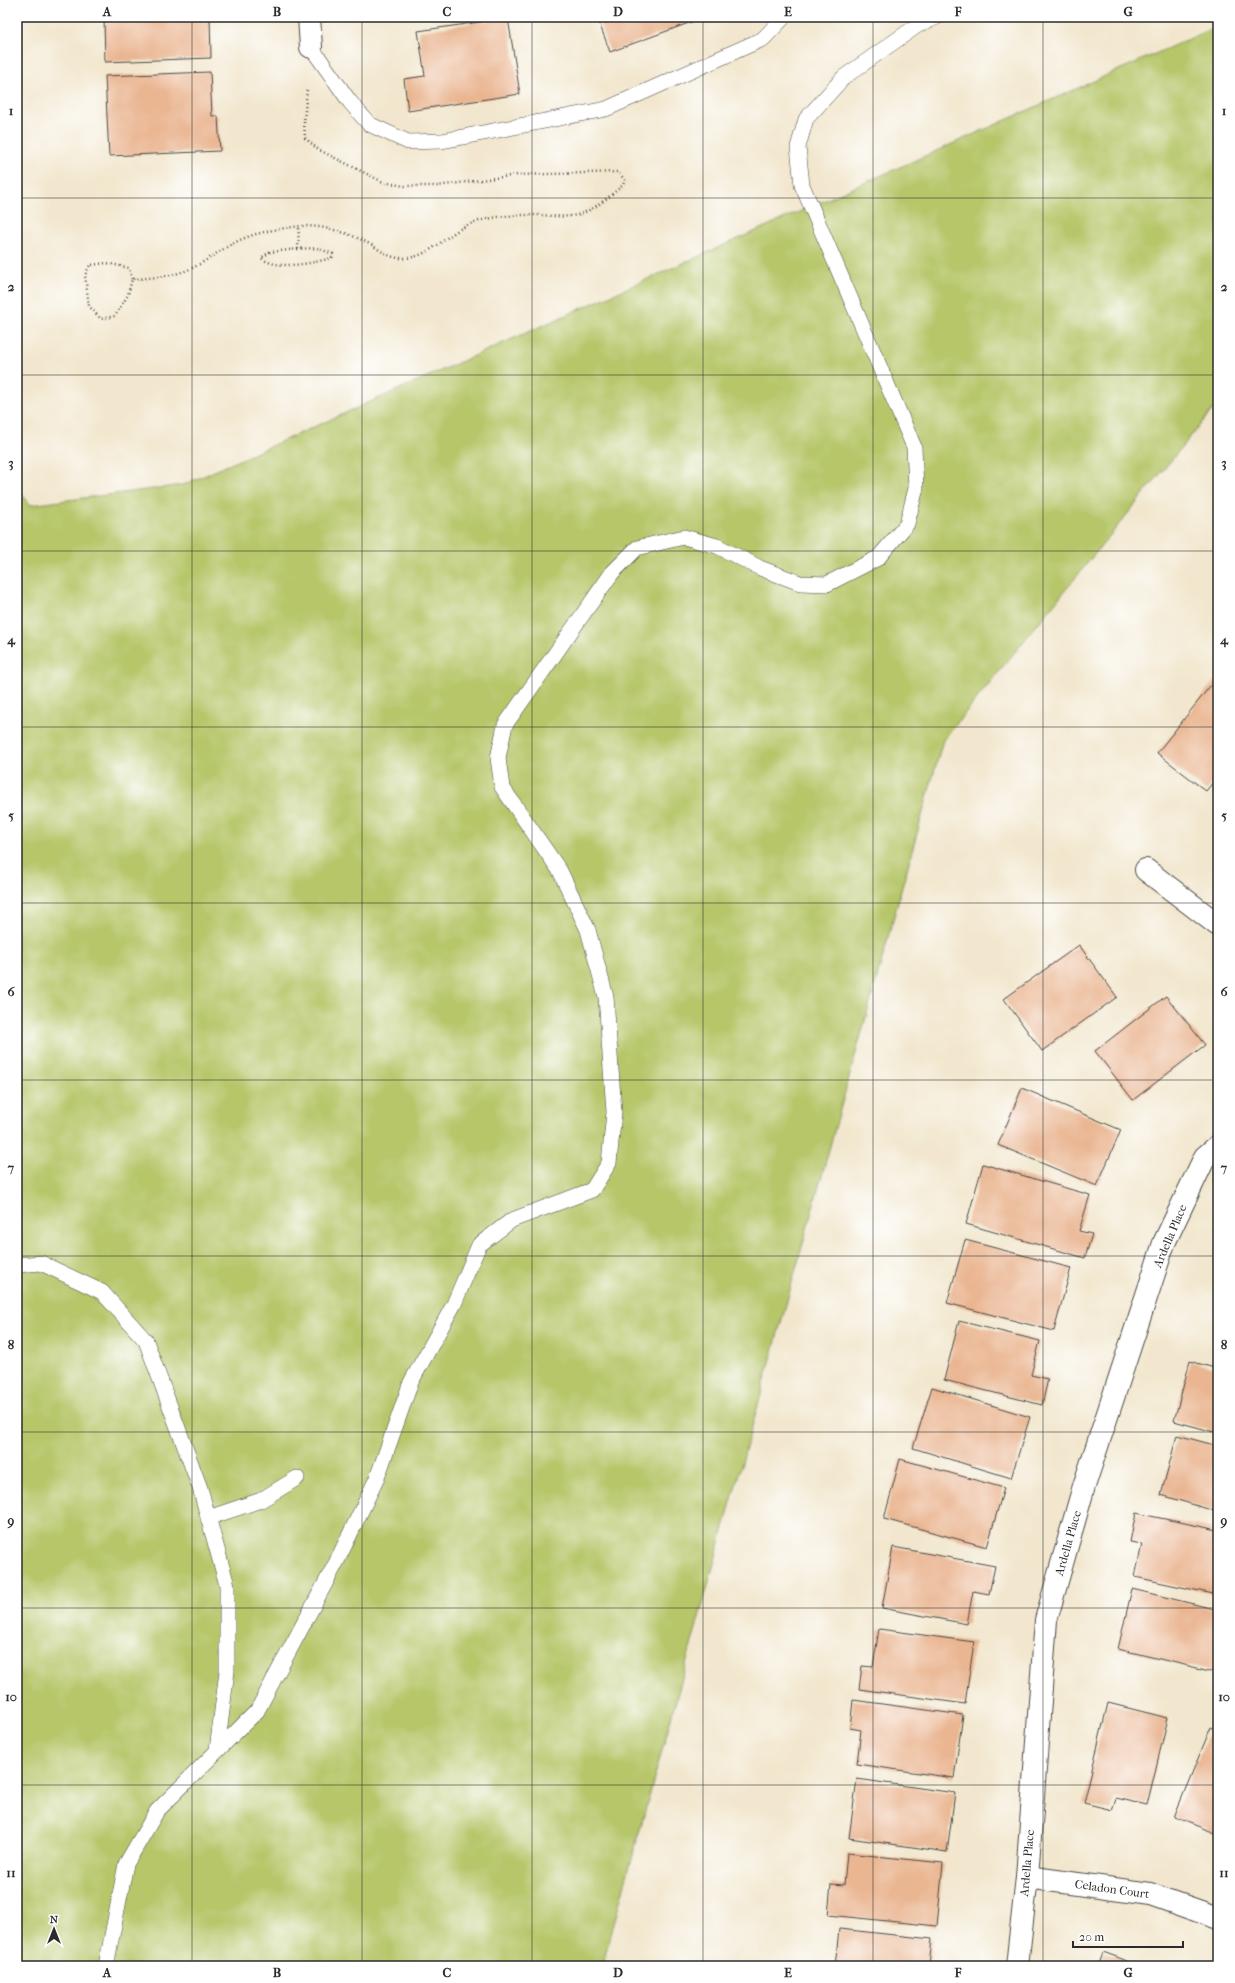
<svg xmlns="http://www.w3.org/2000/svg" width="1235" height="1983" font-family="'IM FELL French Canon',serif">
  <style>
    .green { fill: #b6c669; stroke: #70784a }
    .building { fill: #eab692 }
    .lines { fill: none; stroke-linecap: round; stroke-linejoin: round }
    .service-casing { stroke: #494743; stroke-width: 16 }
    .minor-casing { stroke: #494743; stroke-width: 24 }
    .path { stroke: #494743; stroke-width: 2.5; stroke-dasharray: 1 3; stroke-linecap: butt }
    .service { stroke: #fff; stroke-width: 15 }
    .minor { stroke: #fff; stroke-width: 22 }
    .grid { fill: none; stroke: #2b2b2b; stroke-width: 1; stroke-opacity: 0.55 }
    .labels { text-anchor: middle; stroke-width: 4; stroke-linejoin: round; paint-order: stroke }
    .street-label { font-size: 12px; fill: #2b2b2b; stroke: #fff }
    .neatline { fill: none; stroke: #2b2b2b; stroke-width: 1.5 }
    .grid-label { font-size: 13px; text-anchor: middle; font-weight: bold; fill: #2b2b2b }
  </style>
  <rect width="100%" height="100%" fill="#fff"/>
  <filter id="ink" filterUnits="userSpaceOnUse"><feTurbulence type="fractalNoise" baseFrequency=".025" numOctaves="2"/><feDisplacementMap in="SourceGraphic" scale="8" xChannelSelector="R" yChannelSelector="G"/><feConvolveMatrix kernelMatrix="1 2 1 2 8 2 1 2 1" color-interpolation-filters="sRGB"/></filter>
  <filter id="wash" filterUnits="userSpaceOnUse"><feTurbulence type="fractalNoise" baseFrequency=".012" numOctaves="4" result="noise"/><feDisplacementMap in="SourceGraphic" scale="16" xChannelSelector="R" yChannelSelector="G"/><feGaussianBlur stdDeviation="0.9" result="paint"/><feColorMatrix in="noise" values="0 0 0 0 0 0 0 0 0 0 0 0 0 0 0 0 0 1.4 0 .05"/><feComposite in="paint" operator="in"/></filter>
  <g filter="url(#wash)">
    <rect width="100%" height="100%" fill="#f2e7ce"/>
    <polygon class="green" points="1218,26 1218,403 943,740 602,1966 17,1966 17,487 30,505 183,485"/>
    <g id="blocks">
      <g class="building">
        <polygon points="104,17 210,17 211,58 105,62"/>
        <polygon points="597,17 705,17 610,52"/>
        <polygon points="508,18 520,94 408,111 404,79 425,76 418,31"/>
        <polygon points="210,72 212,116 218,116 220,151 109,156 105,76"/>
        <polygon points="1215,680 1218,682 1218,776 1206,791 1157,753"/>
        <polygon points="1079,945 1117,997 1042,1051 1004,999"/>
        <polygon points="1166,996 1205,1045 1133,1100 1095,1051"/>
        <polygon points="1022,1088 1121,1130 1097,1186 998,1145"/>
        <polygon points="983,1164 1090,1195 1079,1231 1092,1234 1085,1258 966,1224"/>
        <polygon points="965,1240 1071,1268 1054,1331 947,1303"/>
        <polygon points="959,1321 1040,1341 1031,1375 1048,1379 1042,1405 944,1380"/>
        <polygon points="1190,1361 1218,1369 1218,1433 1174,1421"/>
        <polygon points="932,1387 1030,1417 1011,1478 913,1448"/>
        <polygon points="1177,1435 1218,1446 1218,1512 1161,1495"/>
        <polygon points="900,1459 1004,1488 987,1547 884,1519"/>
        <polygon points="1136,1513 1218,1530 1218,1595 1135,1577 1142,1544 1130,1542"/>
        <polygon points="893,1547 995,1566 989,1594 973,1591 967,1624 882,1608"/>
        <polygon points="1132,1589 1218,1610 1218,1673 1118,1649"/>
        <polygon points="879,1629 974,1642 965,1704 859,1689 862,1666 873,1667"/>
        <polygon points="853,1700 963,1715 954,1778 857,1764 861,1730 850,1728"/>
        <polygon points="1108,1703 1168,1718 1147,1805 1116,1798 1112,1810 1084,1803"/>
        <polygon points="1211,1727 1218,1730 1218,1834 1174,1817"/>
        <polygon points="857,1779 955,1793 947,1852 849,1838"/>
        <polygon points="847,1853 943,1863 937,1926 828,1915 831,1884 844,1885"/>
        <polygon points="839,1929 932,1939 929,1966 835,1966"/>
        <polygon points="1103,1952 1141,1966 1098,1966"/>
      </g>
    </g>
  </g>
  <g filter="url(#ink)">
    <use href="#blocks" fill-opacity="0" stroke="#494743" stroke-width="1"/>
    <g class="lines">
      <g class="service-casing">
        <g id="service">
          <polyline points="311,47 350,102 369,124 408,142 442,141 606,109 763,39 784,17"/>
          <polyline points="17,1265 41,1263 102,1292 146,1341 200,1488 227,1585 227,1671 217,1750"/>
          <polyline points="208,1518 261,1500 297,1478"/>
          <polyline points="106,1966 126,1864 157,1811 257,1711 336,1563 377,1478 411,1382 454,1304 479,1245 512,1220 592,1190 609,1163 614,1112 606,997 588,930 560,871 502,787 498,758 505,725 612,573 637,548 684,537 717,546 760,568 800,583 827,584 878,558 907,524 916,488 914,447 802,185 798,147 806,119 844,77 918,25 937,17"/>
        </g>
      </g>
      <g class="minor-casing">
        <g id="minor">
          <polyline points="309,17 311,47"/>
          <polyline points="1146,870 1218,925"/>
          <polyline points="1027,1877 1150,1894 1218,1918"/>
          <polyline points="1017,1966 1027,1877 1046,1620 1084,1486 1164,1243 1205,1157 1218,1146"/>
        </g>
      </g>
      <g class="path">
        <path d="M298 249 270 252 261 258C278 271 312 263 332 258L333 254 317 248 298 249 299 226"/>
        <path d="M132 279 129 268 107 263 90 265 85 275 89 306 101 319 115 316 128 295 132 279C150 278 168 277 185 271 201 265 213 255 227 247 248 234 269 230 293 227 317 223 347 232 368 243 381 250 389 259 404 258 430 258 447 233 470 224 488 217 510 215 529 215 547 214 566 220 583 213 598 207 611 195 623 185L625 180 618 172 517 175 437 186H404L383 182 319 150 305 138 304 122 307 89"/>
      </g>
      <use href="#service" class="service"/>
      <use href="#minor" class="minor"/>
    </g>
  </g>
  <path class="grid" d="M192 17V1966M362 17V1966M532 17V1966M703 17V1966M873 17V1966M1043 17V1966M17 198H1218M17 375H1218M17 551H1218M17 727H1218M17 903H1218M17 1080H1218M17 1256H1218M17 1432H1218M17 1608H1218M17 1785H1218"/>
  <g class="labels">
    <g class="street-label">
      <text transform="translate(1170 1236) rotate(-67)" y="4">Ardella Place</text>
      <text transform="translate(1068 1543) rotate(-74)" y="4">Ardella Place</text>
      <text transform="translate(1027 1863) rotate(-85)" y="4">Ardella Place</text>
      <text transform="translate(1112 1889) rotate(8)" y="4">Celadon Court</text>
    </g>
  </g>
  <rect width="1235" height="1983" fill="none" stroke="#fff" stroke-width="44"/>
  <g transform="translate(54 1929)" stroke="#ffffff" stroke-width="3" paint-order="stroke">
  <path d="M0-3L7 15L0 10L-7 15Z" fill="#2b2b2b"/>
  <text y="-6" font-size="11" font-weight="bold" text-anchor="middle" fill="#2b2b2b">N</text>
  </g>
  <path d="M1073 1941v6h110v-6" fill="none" stroke="#2b2b2b" stroke-width="2"/>
  <text x="1079" y="1941" font-size="12" fill="#2b2b2b" stroke="#ffffff" stroke-width="3" paint-order="stroke">20 m</text>
  <rect x="22" y="22" width="1191" height="1939" class="neatline"/>
  <g class="grid-label">
    <text x="107" y="16">A</text>
    <text x="277" y="16">B</text>
    <text x="447" y="16">C</text>
    <text x="618" y="16">D</text>
    <text x="788" y="16">E</text>
    <text x="958" y="16">F</text>
    <text x="1128" y="16">G</text>
    <text x="11" y="115">1</text>
    <text x="1224" y="115">1</text>
    <text x="11" y="291">2</text>
    <text x="1224" y="291">2</text>
    <text x="11" y="467">3</text>
    <text x="1224" y="467">3</text>
    <text x="11" y="644">4</text>
    <text x="1224" y="644">4</text>
    <text x="11" y="820">5</text>
    <text x="1224" y="820">5</text>
    <text x="11" y="996">6</text>
    <text x="1224" y="996">6</text>
    <text x="11" y="1172">7</text>
    <text x="1224" y="1172">7</text>
    <text x="11" y="1349">8</text>
    <text x="1224" y="1349">8</text>
    <text x="11" y="1525">9</text>
    <text x="1224" y="1525">9</text>
    <text x="11" y="1701">10</text>
    <text x="1224" y="1701">10</text>
    <text x="11" y="1877">11</text>
    <text x="1224" y="1877">11</text>
    <text x="107" y="1977">A</text>
    <text x="277" y="1977">B</text>
    <text x="447" y="1977">C</text>
    <text x="618" y="1977">D</text>
    <text x="788" y="1977">E</text>
    <text x="958" y="1977">F</text>
    <text x="1128" y="1977">G</text>
  </g>
</svg>
